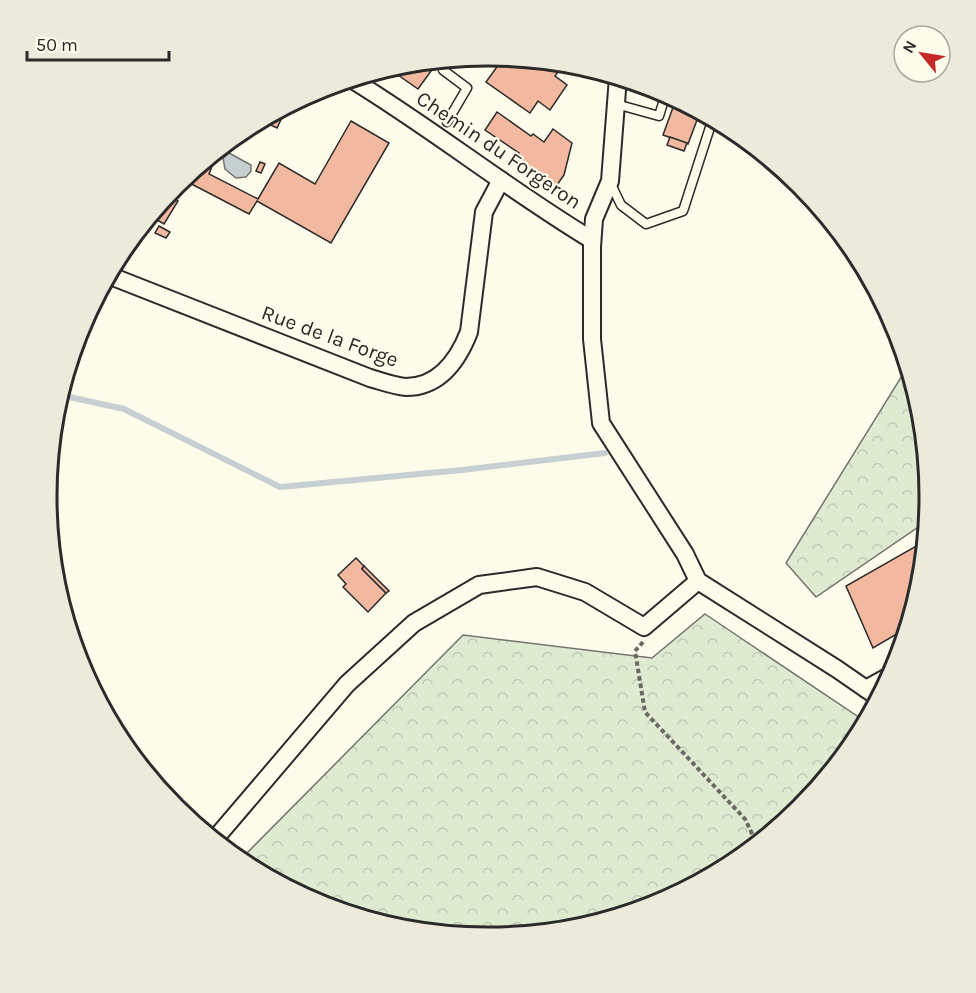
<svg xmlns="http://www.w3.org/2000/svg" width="976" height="993" font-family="Karla,sans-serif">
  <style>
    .forest { fill: url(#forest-crowns); stroke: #74746e; stroke-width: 1.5 }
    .water { fill: #c7d0d0; stroke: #74746e; stroke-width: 1.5 }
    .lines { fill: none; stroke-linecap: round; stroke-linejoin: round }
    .stream { stroke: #c7d0d0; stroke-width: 6 }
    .building { fill: #f2b8a0; stroke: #2b2b2b; stroke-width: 1.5 }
    .lane-casing { stroke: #2b2b2b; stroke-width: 11 }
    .street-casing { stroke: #2b2b2b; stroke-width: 20 }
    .path { stroke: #6a6964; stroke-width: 4; stroke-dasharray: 4.5 3; stroke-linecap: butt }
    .lane { stroke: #fdfbea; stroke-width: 8 }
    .street { stroke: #fdfbea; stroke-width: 16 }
    .labels { text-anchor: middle; stroke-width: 4.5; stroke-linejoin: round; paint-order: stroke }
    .street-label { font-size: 21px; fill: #2b2b2b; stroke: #fdfbea }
    .rim { fill: none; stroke: #2b2b2b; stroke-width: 3 }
  </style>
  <defs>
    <pattern id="forest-crowns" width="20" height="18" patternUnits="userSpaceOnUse" patternTransform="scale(1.5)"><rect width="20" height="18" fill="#deebd1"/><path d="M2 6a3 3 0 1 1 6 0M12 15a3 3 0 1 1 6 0" fill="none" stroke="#bfcab4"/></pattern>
  </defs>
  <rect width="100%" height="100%" fill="#fdfbea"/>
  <g class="forest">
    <polygon points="908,366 921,411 929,496 927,521 816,597 786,563"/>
    <polygon points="705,614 866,722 855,742 800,809 733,864 657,905 574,930 488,938 402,929 319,904 239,861 463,635 652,658"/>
  </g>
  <polygon class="water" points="229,153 251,165 251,171 246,177 236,178 225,169 223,158"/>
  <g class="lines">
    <polyline class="stream" points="60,395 124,409 280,487 462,470 605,453"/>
  </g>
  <g class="building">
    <polygon points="504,57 564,63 555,76 567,85 550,110 538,101 530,113 486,82"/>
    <polygon points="439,60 418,89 388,68 402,63"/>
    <polygon points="676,99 700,112 688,144 663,135"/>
    <polygon points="288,105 277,128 260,120"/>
    <polygon points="497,112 531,136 533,134 544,142 553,129 572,143 564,175 555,188 515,159 519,153 485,130"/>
    <polygon points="351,121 389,143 331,243 257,201 249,214 182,179 219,149 209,174 258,199 279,163 315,184"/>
    <polygon points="670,137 687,143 684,151 667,145"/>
    <polygon points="260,162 265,164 261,173 256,171"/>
    <polygon points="168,194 178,201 164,224 150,216"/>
    <polygon points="159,226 170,232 166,238 155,233"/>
    <polygon points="925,541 921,583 907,628 873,648 846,586"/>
    <polygon points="356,558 364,566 362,569 386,593 368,612 343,587 346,584 338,575"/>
    <polygon points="364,566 389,591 386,593 362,569"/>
  </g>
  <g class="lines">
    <g class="lane-casing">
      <g id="lane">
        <polyline points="616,104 659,116 666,93"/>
        <polyline points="447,122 467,88 443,70 451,59"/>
        <polyline points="610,182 621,205 646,224 683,211 713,118"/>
      </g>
    </g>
    <g class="street-casing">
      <g id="street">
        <polyline points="618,77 610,181 594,219 592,247 592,339 601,423 685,554 698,581 837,669 879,698"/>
        <path d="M351 79C433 129 509 190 592 240"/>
        <path d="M108 275 370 378C381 381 394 386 406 387 439 387 458 360 469 332L484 212 501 180"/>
        <polyline points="866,689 891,675"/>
        <polyline points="214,840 347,684 414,623 479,585 537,577 585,592 644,627 698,581"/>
      </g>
    </g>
    <polyline class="path" points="643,642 635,651 645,712 745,819 757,844"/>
    <use href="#lane" class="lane"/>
    <use href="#street" class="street"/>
  </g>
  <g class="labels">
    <g class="street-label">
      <text transform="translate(499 150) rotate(34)" y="7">Chemin du Forgeron</text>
      <text transform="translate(330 336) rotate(20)" y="7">Rue de la Forge</text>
    </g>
  </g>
  <path d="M0 0H976V993H0ZM487 66H489A430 430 0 0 1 919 496V497A430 430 0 0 1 489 927H487A430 430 0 0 1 57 497V496A430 430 0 0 1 487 66Z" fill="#eceadb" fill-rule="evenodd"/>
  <path class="rim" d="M487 66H489A430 430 0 0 1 919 496V497A430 430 0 0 1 489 927H487A430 430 0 0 1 57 497V496A430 430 0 0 1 487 66Z"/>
  <g transform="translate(922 54) rotate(300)"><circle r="28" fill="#fdfbea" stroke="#a9a89e" stroke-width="1.5"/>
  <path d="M0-4.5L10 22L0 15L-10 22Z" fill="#c62828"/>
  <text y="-9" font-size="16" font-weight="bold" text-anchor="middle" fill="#2b2b2b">N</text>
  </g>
  <path d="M27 51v9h142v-9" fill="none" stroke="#2b2b2b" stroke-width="3"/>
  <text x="36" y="51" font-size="18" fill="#2b2b2b" stroke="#fdfbea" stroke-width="4.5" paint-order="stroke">50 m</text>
</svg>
